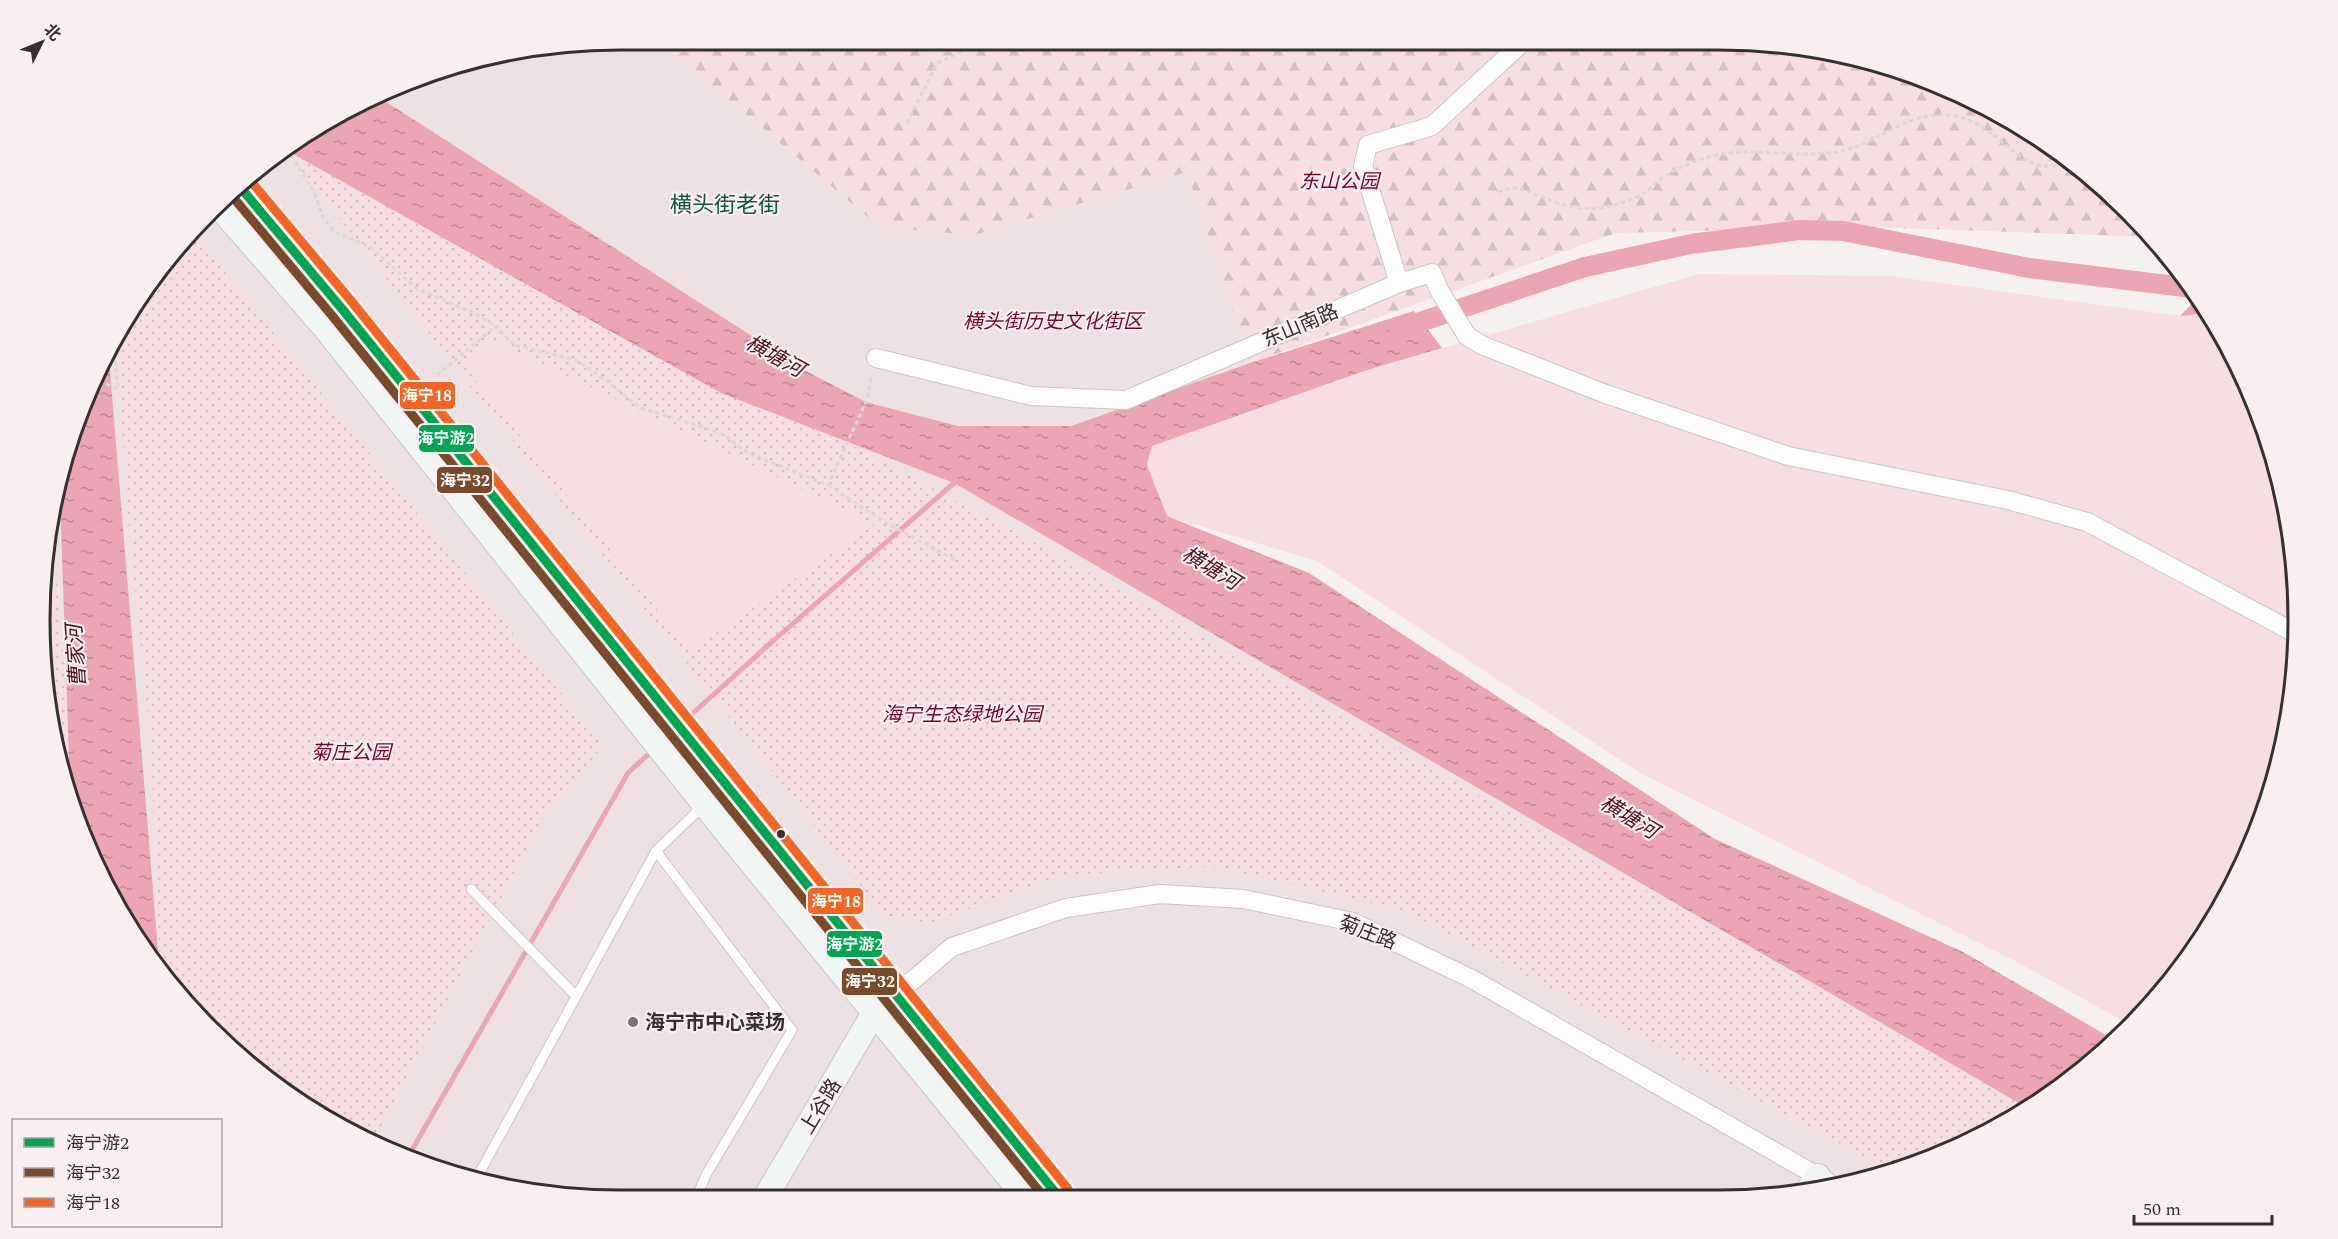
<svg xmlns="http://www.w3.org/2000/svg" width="2338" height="1239" font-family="Spectral,'Noto Sans SC',serif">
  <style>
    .built { fill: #ede1e3 }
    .grass { fill: url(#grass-dots) }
    .forest { fill: url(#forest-firs) }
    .garden { fill: #f7dee2 }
    .water { fill: url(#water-ripples) }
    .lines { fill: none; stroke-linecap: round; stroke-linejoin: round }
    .stream { stroke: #eca5b3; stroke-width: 5 }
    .canal { stroke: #eca5b3; stroke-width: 20 }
    .lane-casing { stroke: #c9c5c6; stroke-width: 11 }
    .street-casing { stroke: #c9c5c6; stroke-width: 20 }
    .secondary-casing { stroke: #c9c5c6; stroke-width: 26 }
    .path { stroke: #dad8d8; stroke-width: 3; stroke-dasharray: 4.5 3; stroke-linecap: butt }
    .lane { stroke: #fefdfd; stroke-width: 9 }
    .street { stroke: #fefdfd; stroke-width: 18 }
    .secondary { stroke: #f1f5f4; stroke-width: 24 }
    .bus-1-casing { stroke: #f9eef0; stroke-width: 14 }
    .bus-2-casing { stroke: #f9eef0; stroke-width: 14 }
    .bus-3-casing { stroke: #f9eef0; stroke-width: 14 }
    .bus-1 { stroke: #00a651; stroke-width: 9 }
    .bus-2 { stroke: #7a4b2a; stroke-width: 9 }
    .bus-3 { stroke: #f26522; stroke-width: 9 }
    .bus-dot { fill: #353031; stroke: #f9eef0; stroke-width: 2 }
    .poi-dot { fill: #797474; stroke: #f9eef0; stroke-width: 2 }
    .labels { text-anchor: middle; stroke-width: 4.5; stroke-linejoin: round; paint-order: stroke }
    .park-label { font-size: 20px; font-style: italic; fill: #7d0032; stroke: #f9eef0 }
    .street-label { font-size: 20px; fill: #353031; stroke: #f9eef0 }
    .poi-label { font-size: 20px; font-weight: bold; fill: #353031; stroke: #f9eef0; text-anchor: start }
    .water-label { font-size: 21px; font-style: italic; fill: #4f1223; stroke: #f9eef0 }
    .quarter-label { font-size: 22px; fill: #0e583f; stroke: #f9eef0 }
    .rim { fill: none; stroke: #353031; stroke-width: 3 }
    .line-badge { stroke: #f9eef0; stroke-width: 2 }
    .badge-label { font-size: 16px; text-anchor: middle; font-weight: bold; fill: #fff }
  </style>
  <defs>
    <pattern id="grass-dots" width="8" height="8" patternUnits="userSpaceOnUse" patternTransform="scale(1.5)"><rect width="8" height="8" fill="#f7dee2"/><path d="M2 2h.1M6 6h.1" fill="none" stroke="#d4bfc2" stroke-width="1.8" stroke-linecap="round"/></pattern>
    <pattern id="forest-firs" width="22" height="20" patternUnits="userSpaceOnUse" patternTransform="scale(1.5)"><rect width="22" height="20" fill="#f7dee2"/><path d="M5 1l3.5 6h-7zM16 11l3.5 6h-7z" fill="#d4bfc2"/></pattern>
    <pattern id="water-ripples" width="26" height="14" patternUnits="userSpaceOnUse" patternTransform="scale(1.5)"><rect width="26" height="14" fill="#eca5b3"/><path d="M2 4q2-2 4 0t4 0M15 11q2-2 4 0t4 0" fill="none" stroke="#c08792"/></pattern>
  </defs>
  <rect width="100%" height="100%" fill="#f6f1f1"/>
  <g class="built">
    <polygon points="619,39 656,39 880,227 974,235 1187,172 1250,363 1071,426 958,426 866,402 808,372 380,98 433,70"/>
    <polygon points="289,147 954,483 2041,1102 1940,1156 1795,1195 582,1199 469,1180 362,1140 266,1080 183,1003 83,842 40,658 59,470 137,297 266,159"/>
  </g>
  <g class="grass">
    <polygon points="289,147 1049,550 2029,1109 1940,1156 1889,1170 1406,911 1213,866 1065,875 929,923 884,915 285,149"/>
    <polygon points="195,235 603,746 544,816 372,1143 362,1140 266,1080 183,1003 160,965 151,747 129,528 122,424 120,334 137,297"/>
    <polygon points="53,532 76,811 40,658"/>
  </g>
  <polygon class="forest" points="656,39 1756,40 1869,59 1976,99 2072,159 2155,237 1869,227 1616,233 1250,363 1187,172 974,235 880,227"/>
  <g class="garden">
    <polygon points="1699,274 1890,276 2180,316 2209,313 2221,330 2268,433 2294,544 2298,658 2279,770 2239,877 2155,1003 2130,1025 2017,962 1640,773 1317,561 1167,516 1147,465 1152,446 1367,370"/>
    <polygon points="493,340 875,524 690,651 464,365"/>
  </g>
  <g class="water">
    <polygon points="380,98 808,372 866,402 958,426 1071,426 1250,363 1414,311 1442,348 1367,370 1152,446 1147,465 1167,516 1309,573 1715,839 1963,952 2113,1039 2041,1102 2029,1109 954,483 721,393 284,149"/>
    <polygon points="2198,297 2209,313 2180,316"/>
    <polygon points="109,359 159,963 83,842 70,786 59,469"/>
  </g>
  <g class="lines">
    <g class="stream">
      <polyline points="683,722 773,641 954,483"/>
      <polyline points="408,1157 628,773 652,751"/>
    </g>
    <polyline class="canal" points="1399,329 1585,267 1691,244 1800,230 1843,231 2029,268 2192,288"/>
    <g class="lane-casing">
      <g id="lane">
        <polyline points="656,851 792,1030 706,1175 696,1198"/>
        <polyline points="471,889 576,996"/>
        <polyline points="475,1181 656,851 703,806"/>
      </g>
    </g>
    <g class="street-casing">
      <g id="street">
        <polyline points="1399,283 1432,273 1439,290 1467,336 1484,346 1603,393 1788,456 2008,500 2087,522 2297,634"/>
        <polyline points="876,358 1031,396 1126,400 1399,283 1363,166 1368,145 1432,126 1525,40"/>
        <polyline points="874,1013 952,947 1066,908 1160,894 1243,899 1353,922 1472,979 1833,1185"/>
      </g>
    </g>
    <g class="secondary-casing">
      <g id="secondary">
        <polyline points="240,187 343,310 1059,1197"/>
        <polyline points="220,208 325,328 731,838 1025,1197"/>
        <polyline points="1806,1192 1818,1176"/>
        <polyline points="765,1198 874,1013"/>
      </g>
    </g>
    <g class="path">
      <polyline points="907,123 937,63 980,43 983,39"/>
      <polyline points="291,155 314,192 323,217 334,232 369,246 417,289 472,312 496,326"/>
      <path d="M1498 192C1520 183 1528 192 1549 200 1567 207 1587 211 1606 207 1617 204 1631 200 1641 195 1651 189 1659 179 1670 173 1682 166 1699 159 1712 156 1758 145 1806 162 1852 148 1888 136 1913 109 1954 116 1992 122 2008 157 2039 165 2049 168 2065 164 2075 162"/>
      <polyline points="437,375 496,326 514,345 576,360 607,381 640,408 701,426 724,435 748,453 828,485 866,402 872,374"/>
      <polyline points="99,381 118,389 114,347"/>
      <polyline points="828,485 883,521 955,560"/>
    </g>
    <use href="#lane" class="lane"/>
    <use href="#street" class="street"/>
    <use href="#secondary" class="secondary"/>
    <g class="bus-1-casing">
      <polyline id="bus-1" points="240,187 343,310 1059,1197"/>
    </g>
    <g class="bus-2-casing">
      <polyline id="bus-2" points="232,196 334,318 1044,1197"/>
    </g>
    <g class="bus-3-casing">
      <polyline id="bus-3" points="249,179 352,302 1068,1189"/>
    </g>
    <use href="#bus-1" class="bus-1"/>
    <use href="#bus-2" class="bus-2"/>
    <use href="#bus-3" class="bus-3"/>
  </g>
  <circle class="bus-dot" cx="781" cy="834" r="5"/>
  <circle class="poi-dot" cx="633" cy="1022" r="6"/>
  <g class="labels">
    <g class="park-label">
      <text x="1339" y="188">东山公园</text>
      <text x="1053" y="328">横头街历史文化街区</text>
      <text x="962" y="721">海宁生态绿地公园</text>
      <text x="351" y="759">菊庄公园</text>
    </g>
    <g class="street-label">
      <text transform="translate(1300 325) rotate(-23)" y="7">东山南路</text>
      <text transform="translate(1368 932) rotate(21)" y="7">菊庄路</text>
      <text transform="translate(820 1106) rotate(-59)" y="7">上谷路</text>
    </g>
    <g class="poi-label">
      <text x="645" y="1029">海宁市中心菜场</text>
    </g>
    <g class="water-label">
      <text transform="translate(775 356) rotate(29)" y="7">横塘河</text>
      <text transform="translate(1211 568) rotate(31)" y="7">横塘河</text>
      <text transform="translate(76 656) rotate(-94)" y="7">曹家河</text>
      <text transform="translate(1629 817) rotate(31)" y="7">横塘河</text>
    </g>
    <g class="quarter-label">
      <text x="725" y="212">横头街老街</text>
    </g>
  </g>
  <path d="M0 0H2338V1239H0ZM620 50H1718A570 570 0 0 1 2288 620V620A570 570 0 0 1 1718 1190H620A570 570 0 0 1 50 620V620A570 570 0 0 1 620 50Z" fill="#f9eef0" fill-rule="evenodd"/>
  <path class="rim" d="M620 50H1718A570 570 0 0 1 2288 620V620A570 570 0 0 1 1718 1190H620A570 570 0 0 1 50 620V620A570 570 0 0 1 620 50Z"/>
  <g class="line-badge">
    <rect x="399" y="381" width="57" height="29" rx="6" fill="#f26522"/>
    <rect x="418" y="424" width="57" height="29" rx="6" fill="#00a651"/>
    <rect x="436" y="466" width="57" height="28" rx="6" fill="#7a4b2a"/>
    <rect x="807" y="887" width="57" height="28" rx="6" fill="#f26522"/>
    <rect x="826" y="930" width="57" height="28" rx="6" fill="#00a651"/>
    <rect x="841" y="967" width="57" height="29" rx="6" fill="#7a4b2a"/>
  </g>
  <g class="badge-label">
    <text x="427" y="401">海宁18</text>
    <text x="446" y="444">海宁游2</text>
    <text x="465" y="486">海宁32</text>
    <text x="836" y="907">海宁18</text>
    <text x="855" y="950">海宁游2</text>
    <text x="870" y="987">海宁32</text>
  </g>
  <rect x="12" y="1119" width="210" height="108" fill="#f9eef0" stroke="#aba2a4" stroke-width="1.5"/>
  <rect x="24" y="1138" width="30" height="9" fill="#00a651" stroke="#aba2a4" stroke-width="1.5"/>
  <text x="66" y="1149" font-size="18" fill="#353031">海宁游2</text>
  <rect x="24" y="1168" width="30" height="9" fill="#7a4b2a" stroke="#aba2a4" stroke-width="1.5"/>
  <text x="66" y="1179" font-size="18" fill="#353031">海宁32</text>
  <rect x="24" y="1198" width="30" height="9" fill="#f26522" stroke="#aba2a4" stroke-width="1.5"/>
  <text x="66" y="1209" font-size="18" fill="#353031">海宁18</text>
  <g transform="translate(42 42) rotate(47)" stroke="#f9eef0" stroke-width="4.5" paint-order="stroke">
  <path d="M0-4.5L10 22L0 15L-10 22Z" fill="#353031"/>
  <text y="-9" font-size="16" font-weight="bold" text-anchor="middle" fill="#353031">北</text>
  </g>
  <path d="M2134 1215v9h138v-9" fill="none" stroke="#353031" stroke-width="3"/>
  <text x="2143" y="1215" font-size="18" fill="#353031" stroke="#f9eef0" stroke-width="4.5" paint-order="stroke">50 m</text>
</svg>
